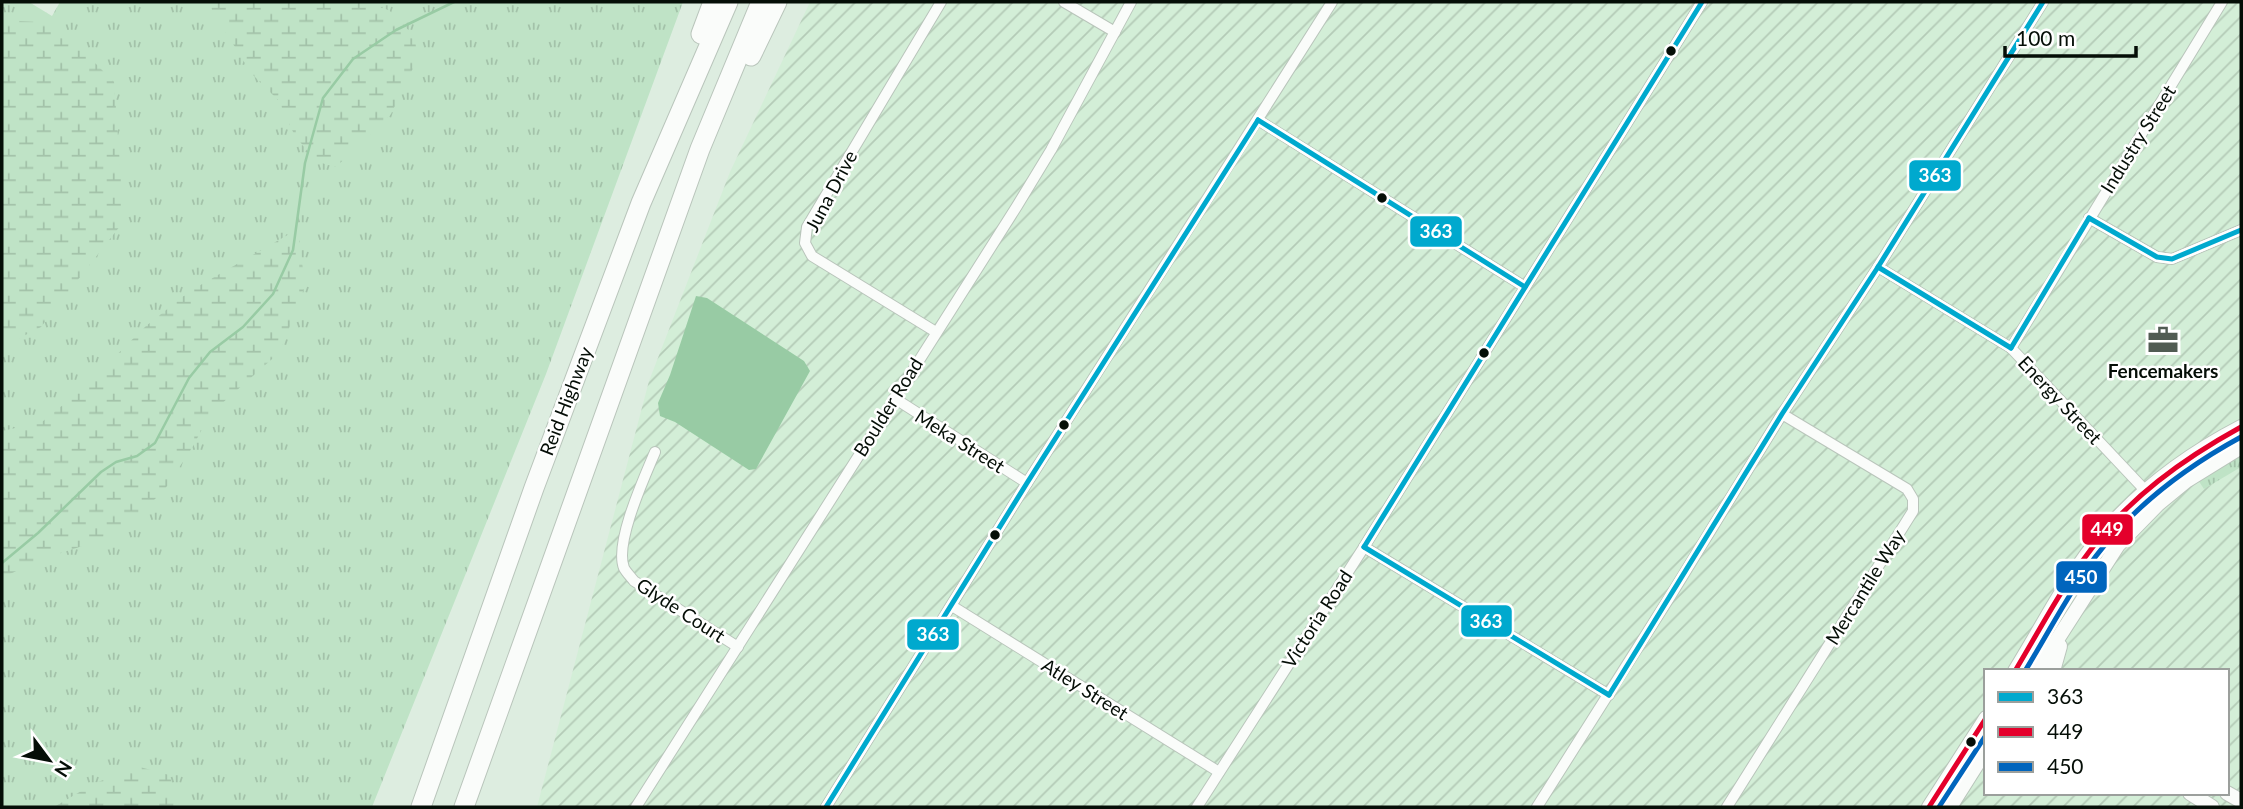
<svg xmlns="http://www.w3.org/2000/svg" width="2243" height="809" font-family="Lato,sans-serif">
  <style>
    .industrial { fill: url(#industrial-furrows); fill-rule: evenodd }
    .grass { fill: url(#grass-tufts) }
    .wetland { fill: url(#wetland-marsh) }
    .water { fill: #98cba4 }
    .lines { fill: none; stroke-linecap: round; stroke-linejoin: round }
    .stream { stroke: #98cba4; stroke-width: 2.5 }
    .street-casing { stroke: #b9c5bb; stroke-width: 12 }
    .secondary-casing { stroke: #b9c5bb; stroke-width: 16 }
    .highway-casing { stroke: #b9c5bb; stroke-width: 21 }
    .street { stroke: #fafcfa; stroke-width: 10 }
    .secondary { stroke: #fafcfa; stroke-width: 14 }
    .highway { stroke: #fafcfa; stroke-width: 19 }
    .bus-1-casing { stroke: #fff; stroke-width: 10 }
    .bus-2-casing { stroke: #fff; stroke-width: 10 }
    .bus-3-casing { stroke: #fff; stroke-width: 10 }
    .bus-1 { stroke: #00a9ce; stroke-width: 5 }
    .bus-2 { stroke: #e4002b; stroke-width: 5 }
    .bus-3 { stroke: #0065bd; stroke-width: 5 }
    .bus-dot { fill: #050e07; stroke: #fff; stroke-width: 2.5 }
    .labels { text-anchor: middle; stroke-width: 5; stroke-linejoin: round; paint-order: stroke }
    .street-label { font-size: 19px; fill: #050e07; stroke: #fff }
    .poi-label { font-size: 19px; font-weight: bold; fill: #050e07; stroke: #fff }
    .line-badge { stroke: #fff; stroke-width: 2.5 }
    .badge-label { font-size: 19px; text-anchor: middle; font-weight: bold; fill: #fff }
  </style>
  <defs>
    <pattern id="industrial-furrows" width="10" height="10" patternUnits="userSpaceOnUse" patternTransform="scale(1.75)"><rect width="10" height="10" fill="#d3eed7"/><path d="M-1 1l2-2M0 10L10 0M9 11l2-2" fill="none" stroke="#b4cbb7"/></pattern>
    <pattern id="grass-tufts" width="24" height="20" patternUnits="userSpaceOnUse" patternTransform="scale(1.75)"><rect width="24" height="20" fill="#bfe3c6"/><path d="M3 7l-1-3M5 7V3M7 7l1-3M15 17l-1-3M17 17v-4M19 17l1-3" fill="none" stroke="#a3c2a9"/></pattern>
    <pattern id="wetland-marsh" width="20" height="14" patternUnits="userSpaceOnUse" patternTransform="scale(1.75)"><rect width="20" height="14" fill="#bfe3c6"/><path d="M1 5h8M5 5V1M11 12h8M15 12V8" fill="none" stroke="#a3c2a9"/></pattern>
  </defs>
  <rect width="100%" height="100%" fill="#ddede0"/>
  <path class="industrial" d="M810 2H2241V807H537L649 381 730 172ZM1986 671H2227V793H1986Z"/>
  <g class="grass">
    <polygon points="2,2 29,2 52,16 60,2 683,2 546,374 372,807 2,807"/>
    <polygon points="2241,455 2241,467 2204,489 2198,480"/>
  </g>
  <g class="wetland">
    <polygon points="207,2 363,2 389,10 415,37 417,60 391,114 356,150 335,167 315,161 294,134 278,100 251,73"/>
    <polygon points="2,20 40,22 69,37 114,82 124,221 41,327 2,347"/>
    <polygon points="298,229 305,286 280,352 210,414 192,448 163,492 113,536 61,553 2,577 2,431 42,422 82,389 146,326 190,291"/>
    <polygon points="140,767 169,775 181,807 54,807 95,783"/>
  </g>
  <polygon class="water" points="696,296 707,298 804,361 810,371 756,469 749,470 675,422 660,416 658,403 670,375"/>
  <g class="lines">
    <polyline class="stream" points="2,563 38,533 101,472 116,462 137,456 155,443 189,378 210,352 243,327 273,294 293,250 305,163 323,98 353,59 396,30 454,2"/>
    <g class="street-casing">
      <g id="street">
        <polyline points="1064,2 1115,32"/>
        <polyline points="1258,120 1525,287"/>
        <polyline points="2089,218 2157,257 2172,259 2241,230"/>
        <polyline points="1878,267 2011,348 2158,504"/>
        <polyline points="936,332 812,256 805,243 807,227 941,2"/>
        <polyline points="2011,348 2222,2"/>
        <polyline points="894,398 1027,483"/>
        <path d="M655 452C645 476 614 543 624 568 626 572 631 577 634 581L738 647"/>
        <polyline points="1364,547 1609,695"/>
        <polyline points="952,606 1219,772"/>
        <polyline points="636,807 1017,206 1051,150 1131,2"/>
        <polyline points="826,807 1027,483 1332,2"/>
        <polyline points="1197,807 1364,547 1702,2"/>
        <polyline points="1537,807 1671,595 1782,414 1878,267 2043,2"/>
        <polyline points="1727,807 1913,511 1913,499 1907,489 1782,414"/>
      </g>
    </g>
    <g class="secondary-casing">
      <g id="secondary">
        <path d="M2015 671C2043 626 2068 575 2102 535 2140 490 2189 454 2241 427"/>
        <polyline points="2037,671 2118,545 2158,504 2186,481 2241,447"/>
        <polyline points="2053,671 2060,646"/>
        <polyline points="2190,793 2212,807"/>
        <polyline points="2227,793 2241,801"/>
        <polyline points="1929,807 1986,718"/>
        <polyline points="1950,807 1986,750"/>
      </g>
    </g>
    <g class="highway-casing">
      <g id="highway">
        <polyline points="701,34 713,2"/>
        <polyline points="751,56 777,2"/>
        <polyline points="421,807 534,488 641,203 728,2"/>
        <polyline points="464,807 700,149 761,2"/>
      </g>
    </g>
    <use href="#street" class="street"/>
    <use href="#secondary" class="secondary"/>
    <use href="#highway" class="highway"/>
    <g class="bus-1-casing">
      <g id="bus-1">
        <polyline points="1258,120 1525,287"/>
        <polyline points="2089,218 2157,257 2172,259 2241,230"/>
        <polyline points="1878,267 2011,348"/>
        <polyline points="2011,348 2089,218"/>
        <polyline points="1364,547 1702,2"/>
        <polyline points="1364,547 1609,695"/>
        <polyline points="1609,695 1782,414 1878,267 2043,2"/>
        <polyline points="826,807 1027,483 1258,120"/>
      </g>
    </g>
    <g class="bus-2-casing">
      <g id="bus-2">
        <path d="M2015 671C2039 631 2061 589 2089 552 2128 498 2183 459 2241 427"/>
        <polyline points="1929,807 1986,718"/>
      </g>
    </g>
    <g class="bus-3-casing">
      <g id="bus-3">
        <path d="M2025 671C2049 632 2069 592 2096 556 2135 505 2186 467 2241 437"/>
        <polyline points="1939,807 1986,735"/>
      </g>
    </g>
    <use href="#bus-1" class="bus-1"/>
    <use href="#bus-2" class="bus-2"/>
    <use href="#bus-3" class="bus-3"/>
  </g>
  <defs>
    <g id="office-bare" transform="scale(2.415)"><path d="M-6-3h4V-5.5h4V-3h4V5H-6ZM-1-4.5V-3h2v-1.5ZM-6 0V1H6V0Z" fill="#515c53" stroke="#fff" stroke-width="2.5" paint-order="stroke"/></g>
  </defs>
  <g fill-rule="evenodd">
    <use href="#office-bare" x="2163" y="340"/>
  </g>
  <g class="bus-dot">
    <circle cx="1671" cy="51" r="6"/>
    <circle cx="1382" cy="198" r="6"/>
    <circle cx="1484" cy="353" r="6"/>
    <circle cx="1064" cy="425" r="6"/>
    <circle cx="995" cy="535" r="6"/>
    <circle cx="1971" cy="742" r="6"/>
  </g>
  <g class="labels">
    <g class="street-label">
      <text transform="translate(2138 139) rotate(-58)" y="7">Industry Street</text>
      <text transform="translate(831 191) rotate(-62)" y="7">Juna Drive</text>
      <text transform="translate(2060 400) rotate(47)" y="7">Energy Street</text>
      <text transform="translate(566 401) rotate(-69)" y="7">Reid Highway</text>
      <text transform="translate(888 407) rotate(-58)" y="7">Boulder Road</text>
      <text transform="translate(960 441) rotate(32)" y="7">Meka Street</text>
      <text transform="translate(1865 587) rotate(-58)" y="7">Mercantile Way</text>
      <text transform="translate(681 610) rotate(33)" y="7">Glyde Court</text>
      <text transform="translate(1317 619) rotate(-57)" y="7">Victoria Road</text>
      <text transform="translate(1085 689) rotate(32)" y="7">Atley Street</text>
    </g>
    <g class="poi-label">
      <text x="2163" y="378">Fencemakers</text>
    </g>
  </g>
  <g class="line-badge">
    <rect x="1908" y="159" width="54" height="33" rx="7" fill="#00a9ce"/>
    <rect x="1409" y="215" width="54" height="33" rx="7" fill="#00a9ce"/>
    <rect x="2081" y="513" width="53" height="33" rx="7" fill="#e4002b"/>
    <rect x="2055" y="560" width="53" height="34" rx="7" fill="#0065bd"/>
    <rect x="1460" y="604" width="53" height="34" rx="7" fill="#00a9ce"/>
    <rect x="906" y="618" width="54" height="33" rx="7" fill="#00a9ce"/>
  </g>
  <g class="badge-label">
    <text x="1935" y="182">363</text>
    <text x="1436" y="238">363</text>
    <text x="2107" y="536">449</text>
    <text x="2081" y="584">450</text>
    <text x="1486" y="628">363</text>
    <text x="933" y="641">363</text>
  </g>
  <rect width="2243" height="809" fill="none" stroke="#050e07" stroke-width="7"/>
  <rect x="1984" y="669" width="245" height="126" fill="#ffffff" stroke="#9b9f9c" stroke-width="2"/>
  <rect x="1998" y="692" width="35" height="10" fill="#00a9ce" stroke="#9b9f9c" stroke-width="2"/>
  <text x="2047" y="704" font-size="21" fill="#050e07">363</text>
  <rect x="1998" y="727" width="35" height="10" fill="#e4002b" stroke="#9b9f9c" stroke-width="2"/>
  <text x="2047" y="739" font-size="21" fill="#050e07">449</text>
  <rect x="1998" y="762" width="35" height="10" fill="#0065bd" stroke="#9b9f9c" stroke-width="2"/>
  <text x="2047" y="774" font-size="21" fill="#050e07">450</text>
  <g transform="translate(49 760) rotate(122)" stroke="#ffffff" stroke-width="5" paint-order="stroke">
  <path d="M0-5L12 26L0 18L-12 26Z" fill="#050e07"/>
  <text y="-10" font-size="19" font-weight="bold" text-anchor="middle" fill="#050e07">N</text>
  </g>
  <path d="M2005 46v10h131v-10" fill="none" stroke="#050e07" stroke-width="3.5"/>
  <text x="2016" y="46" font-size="21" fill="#050e07" stroke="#ffffff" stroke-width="5" paint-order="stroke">100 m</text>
</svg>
